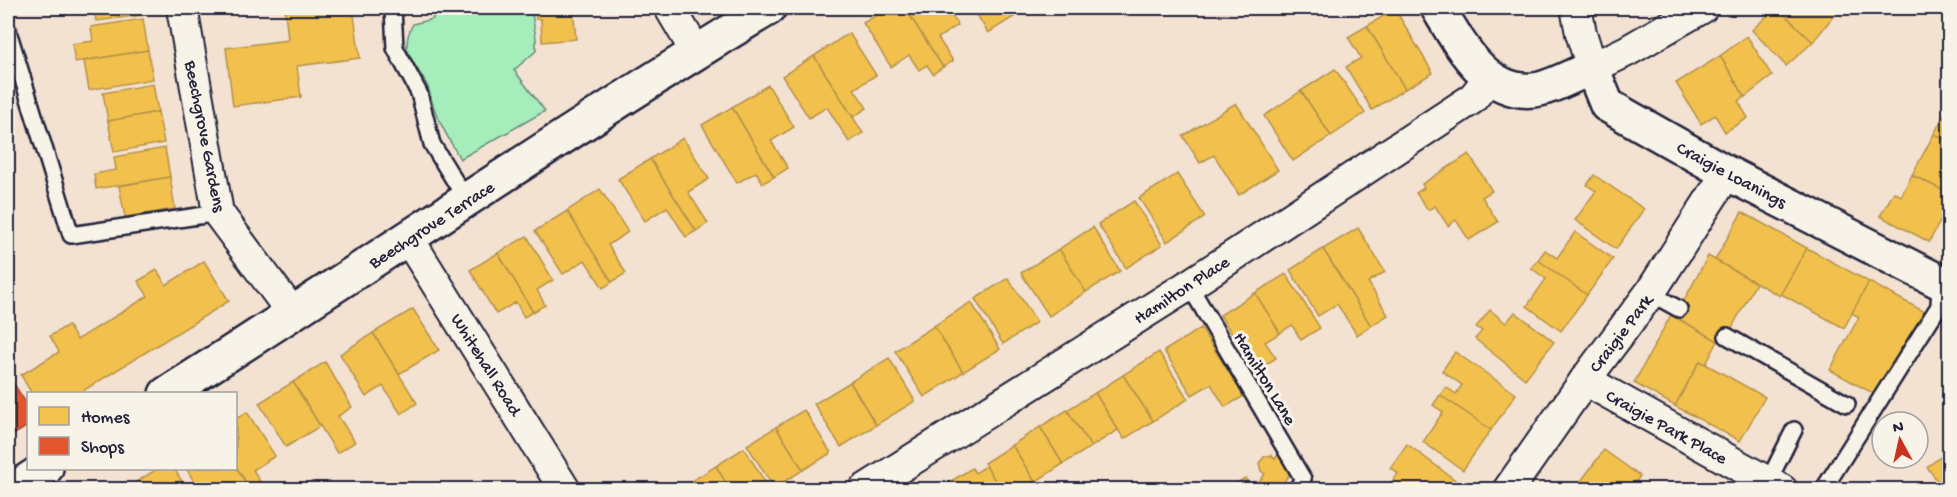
<svg xmlns="http://www.w3.org/2000/svg" width="1957" height="497" font-family="'Gochi Hand',sans-serif">
  <style>
    .green { fill: #a5edbb; stroke: #64887b; stroke-width: 1.5 }
    .homes { fill: #f2c14e; stroke: #b49148; stroke-width: 1.5 }
    .shops { fill: #e4572e; stroke: #aa4732; stroke-width: 1.5 }
    .lines { fill: none; stroke-linecap: round; stroke-linejoin: round }
    .lane-casing { stroke: #22223b; stroke-width: 20 }
    .street-casing { stroke: #22223b; stroke-width: 34 }
    .secondary-casing { stroke: #22223b; stroke-width: 38 }
    .lane { stroke: #f7f3e8; stroke-width: 15 }
    .street { stroke: #f7f3e8; stroke-width: 30 }
    .secondary { stroke: #f7f3e8; stroke-width: 33 }
    .labels { text-anchor: middle; stroke-width: 6; stroke-linejoin: round; paint-order: stroke }
    .street-label { font-size: 18px; fill: #22223b; stroke: #f7f3e8 }
  </style>
  <rect width="100%" height="100%" fill="#f3e1d1"/>
  <filter id="ink" filterUnits="userSpaceOnUse"><feTurbulence type="fractalNoise" baseFrequency=".0167" numOctaves="2"/><feDisplacementMap in="SourceGraphic" scale="12" xChannelSelector="R" yChannelSelector="G"/><feConvolveMatrix kernelMatrix="1 2 1 2 8 2 1 2 1" color-interpolation-filters="sRGB"/></filter>
  <g filter="url(#ink)">
    <path class="green" d="M433 8H531L536 38V51L514 70 545 111 460 159C451 142 439 124 433 105 431 99 430 93 428 87 416 62 397 54 413 24L433 19Z"/>
    <g class="homes">
      <polygon points="94,8 140,8 142,15 96,21"/>
      <polygon points="296,8 353,8 360,58 297,66 301,97 233,106 226,48 288,40 285,11 296,10"/>
      <polygon points="535,8 573,8 576,39 542,42 541,19 536,19"/>
      <polygon points="888,8 905,8 943,67 933,74 927,65 919,70 909,55 891,67 863,23"/>
      <polygon points="905,8 947,8 958,25 938,38 953,61 943,67"/>
      <polygon points="973,8 1017,8 1020,13 988,33"/>
      <polygon points="1776,8 1778,8 1813,42 1786,66 1752,30"/>
      <polygon points="1778,8 1837,8 1839,9 1813,42"/>
      <polygon points="1395,9 1433,73 1405,89 1367,26"/>
      <polygon points="143,19 148,50 75,62 72,44 93,41 91,27"/>
      <polygon points="1367,26 1405,89 1372,110 1346,67 1361,58 1348,37"/>
      <polygon points="849,33 876,75 854,89 867,108 853,117 814,56"/>
      <polygon points="1747,36 1772,76 1745,97 1720,56"/>
      <polygon points="148,50 153,79 89,90 84,61"/>
      <polygon points="814,56 863,133 849,142 827,107 809,118 782,76"/>
      <polygon points="1720,56 1745,97 1738,101 1748,118 1725,132 1715,115 1701,124 1676,83"/>
      <polygon points="1335,69 1365,113 1331,136 1301,91"/>
      <polygon points="153,84 158,112 108,121 103,93"/>
      <polygon points="768,85 794,127 771,141 788,168 774,177 732,107"/>
      <polygon points="1301,91 1331,136 1293,161 1264,116"/>
      <polygon points="1236,103 1278,170 1239,195 1214,155 1200,163 1183,136"/>
      <polygon points="1950,104 1950,142 1934,134"/>
      <polygon points="732,107 774,177 763,183 756,172 737,183 702,125"/>
      <polygon points="158,112 164,143 114,152 108,121"/>
      <polygon points="1934,134 1950,142 1950,194 1912,175"/>
      <polygon points="683,138 709,179 688,192 708,223 696,231 650,159"/>
      <polygon points="165,148 170,177 96,189 94,174 116,170 114,157"/>
      <polygon points="1469,154 1492,191 1482,197 1498,222 1469,240 1456,220 1448,226 1435,206 1428,210 1416,193 1424,188 1422,184"/>
      <polygon points="650,159 696,231 686,237 667,207 645,221 618,179"/>
      <polygon points="1177,174 1205,217 1167,242 1139,198"/>
      <polygon points="1594,175 1644,209 1616,249 1575,220 1596,191 1587,185"/>
      <polygon points="1912,175 1950,194 1950,203 1929,242 1880,216 1894,192 1901,196"/>
      <polygon points="170,177 175,209 125,217 119,186"/>
      <polygon points="600,189 628,232 608,245 626,273 612,282 567,211"/>
      <polygon points="1134,201 1162,245 1126,268 1098,224"/>
      <polygon points="567,211 612,282 603,288 585,260 563,274 535,231"/>
      <polygon points="1742,212 1807,248 1780,296 1715,260"/>
      <polygon points="1093,227 1120,271 1086,292 1059,249"/>
      <polygon points="1358,228 1385,272 1368,282 1388,315 1371,326 1323,249"/>
      <polygon points="1575,232 1613,259 1587,295 1538,260 1545,250 1557,258"/>
      <polygon points="527,236 553,280 537,290 545,305 533,312 498,253"/>
      <polygon points="1807,248 1869,282 1844,328 1781,294"/>
      <polygon points="1059,249 1086,292 1049,316 1021,273"/>
      <polygon points="1323,249 1371,326 1357,335 1337,304 1318,316 1290,270"/>
      <polygon points="498,253 533,312 524,317 516,302 496,314 470,270"/>
      <polygon points="1708,256 1756,283 1723,344 1675,317"/>
      <polygon points="1538,260 1587,295 1561,331 1527,306 1546,279 1531,268"/>
      <polygon points="204,261 229,301 78,394 32,394 21,375 59,352 50,336 68,325 77,340 148,296 138,281 157,270 166,285"/>
      <polygon points="1286,274 1320,328 1301,340 1292,325 1280,333 1255,293"/>
      <polygon points="1008,278 1037,322 1003,344 975,299"/>
      <polygon points="1869,282 1925,312 1878,396 1830,370 1859,317 1852,313"/>
      <polygon points="1255,293 1280,333 1265,342 1276,358 1255,371 1220,315"/>
      <polygon points="971,302 1000,349 963,372 934,326"/>
      <polygon points="413,309 439,350 399,374 373,333"/>
      <polygon points="1490,310 1506,323 1515,312 1554,342 1525,379 1475,339 1482,331 1476,327"/>
      <polygon points="1671,315 1718,341 1706,364 1700,361 1675,406 1634,383"/>
      <polygon points="934,326 963,372 924,397 895,351"/>
      <polygon points="1201,328 1244,396 1225,407 1211,384 1192,395 1164,351"/>
      <polygon points="373,333 417,403 401,414 383,386 366,397 340,354"/>
      <polygon points="1159,352 1188,399 1153,421 1123,375"/>
      <polygon points="1455,352 1516,394 1491,430 1440,395 1446,387 1456,394 1462,385 1442,371"/>
      <polygon points="889,358 915,401 876,425 850,382"/>
      <polygon points="1700,361 1765,397 1740,441 1675,406"/>
      <polygon points="325,362 352,407 338,416 355,442 337,453 293,382"/>
      <polygon points="1123,375 1153,421 1124,439 1095,393"/>
      <polygon points="293,382 320,426 286,447 259,403"/>
      <polygon points="850,382 876,425 841,447 814,404"/>
      <polygon points="1095,393 1118,430 1091,447 1067,410"/>
      <polygon points="1440,395 1491,430 1463,470 1423,442 1443,412 1433,405"/>
      <polygon points="804,410 831,453 803,470 776,427"/>
      <polygon points="1067,410 1091,447 1063,464 1040,427"/>
      <polygon points="247,412 275,456 253,470 261,483 251,490 236,467 236,419"/>
      <polygon points="776,427 803,470 774,488 747,445"/>
      <polygon points="1040,427 1063,464 1035,482 1012,445"/>
      <polygon points="1407,444 1455,480 1448,490 1398,490 1390,484 1398,473 1390,468"/>
      <polygon points="1012,445 1035,482 1023,490 1001,490 984,463"/>
      <polygon points="744,448 770,490 730,490 716,466"/>
      <polygon points="1604,450 1640,476 1636,482 1645,490 1585,490 1578,485"/>
      <polygon points="1950,450 1950,490 1944,490 1927,467"/>
      <polygon points="1280,452 1291,472 1278,490 1225,490 1245,478 1253,489 1265,474 1261,471 1259,463 1264,457 1271,455 1275,459"/>
      <polygon points="716,466 730,490 690,490 687,484"/>
      <polygon points="986,466 1001,490 952,490 948,483 972,468 975,473"/>
      <polygon points="236,467 250,490 234,490 230,483 219,490 199,490 186,468 236,468"/>
      <polygon points="159,468 174,468 187,490 145,490 139,480"/>
      <polygon points="139,480 145,490 124,490"/>
    </g>
    <polygon class="shops" points="12,381 28,406 28,426 8,438 8,383"/>
    <g class="lines">
      <g class="lane-casing">
        <g id="lane">
          <polyline points="393,8 395,48 419,93 432,144 467,201"/>
          <polyline points="8,31 71,235 218,213"/>
          <polyline points="1189,285 1303,479 1296,490"/>
          <polyline points="1650,293 1679,309"/>
          <polyline points="1727,336 1847,404"/>
          <polyline points="1768,482 1794,430"/>
          <polyline points="1823,490 1939,306 1940,282"/>
        </g>
      </g>
      <g class="street-casing">
        <g id="street">
          <polyline points="182,8 218,213 293,314"/>
          <polyline points="670,8 696,52"/>
          <polyline points="1576,8 1581,33 1592,68 1627,51 1702,8"/>
          <polyline points="408,238 565,490"/>
          <polyline points="1585,380 1782,490"/>
          <polyline points="864,490 1189,285 1472,99 1490,77"/>
          <polyline points="1508,490 1585,380 1650,293 1727,173"/>
        </g>
      </g>
      <g class="secondary-casing">
        <g id="secondary">
          <path d="M1438 8C1459 43 1488 100 1540 89 1557 85 1575 74 1592 68L1607 105 1727 173 1950 287"/>
          <path d="M166 394C368 267 565 131 769 8"/>
          <polyline points="13,490 46,468"/>
        </g>
      </g>
      <use href="#lane" class="lane"/>
      <use href="#street" class="street"/>
      <use href="#secondary" class="secondary"/>
    </g>
  </g>
  <g class="labels">
    <g class="street-label">
      <text transform="translate(206 136) rotate(79)" y="6">Beechgrove Gardens</text>
      <text transform="translate(1732 174) rotate(28)" y="6">Craigie Loanings</text>
      <text transform="translate(431 224) rotate(-33)" y="6">Beechgrove Terrace</text>
      <text transform="translate(1181 289) rotate(-33)" y="6">Hamilton Place</text>
      <text transform="translate(1620 333) rotate(-53)" y="6">Craigie Park</text>
      <text transform="translate(487 364) rotate(58)" y="6">Whitehall Road</text>
      <text transform="translate(1266 378) rotate(59)" y="6">Hamilton Lane</text>
      <text transform="translate(1667 426) rotate(29)" y="6">Craigie Park Place</text>
    </g>
  </g>
  <rect width="1957" height="497" fill="none" stroke="#f7f3e8" stroke-width="30"/>
  <rect x="15" y="15" width="1927" height="467" fill="none" stroke="#22223b" stroke-width="2" filter="url(#ink)"/>
  <rect x="27" y="392" width="210" height="78" fill="#f7f3e8" stroke="#a29fa3" stroke-width="1.5"/>
  <rect x="39" y="407" width="30" height="18" fill="#f2c14e" stroke="#a29fa3" stroke-width="1.5"/>
  <text x="81" y="422" font-size="18" fill="#22223b">Homes</text>
  <rect x="39" y="437" width="30" height="18" fill="#e4572e" stroke="#a29fa3" stroke-width="1.5"/>
  <text x="81" y="452" font-size="18" fill="#22223b">Shops</text>
  <g transform="translate(1900 440) rotate(352)"><circle r="28" fill="#f7f3e8" stroke="#a29fa3" stroke-width="1.5"/>
  <path d="M0-4.5L10 22L0 15L-10 22Z" fill="#c8321e"/>
  <text y="-9" font-size="16" font-weight="bold" text-anchor="middle" fill="#22223b">N</text>
  </g>
</svg>
